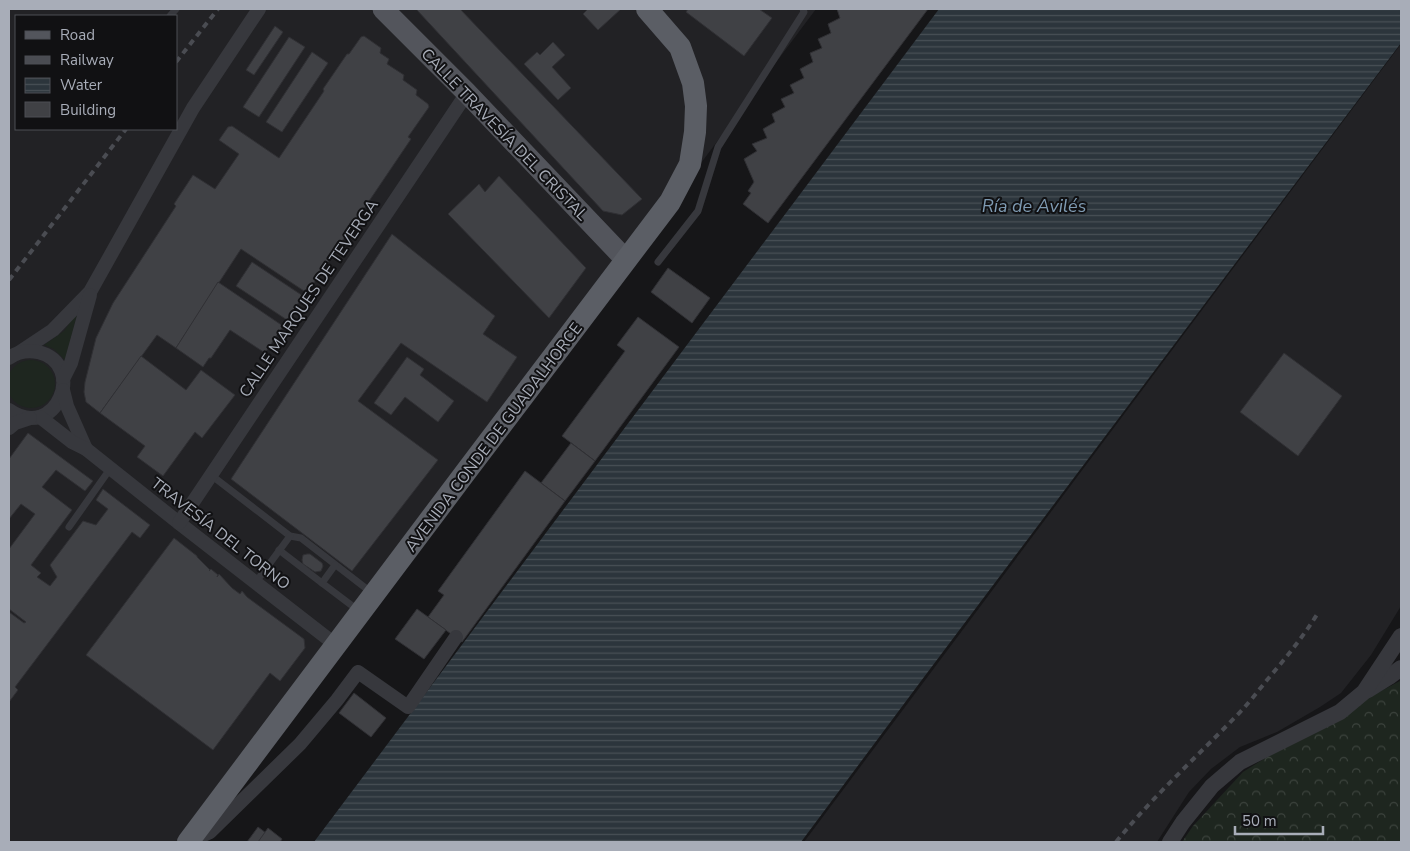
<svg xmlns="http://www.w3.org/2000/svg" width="1410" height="851" font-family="'Nunito Sans',sans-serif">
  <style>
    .built { fill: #222225; fill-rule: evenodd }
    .grass { fill: #1e261f }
    .forest { fill: url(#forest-crowns) }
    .water { fill: url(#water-rules) }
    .building { fill: #404145; stroke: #303034 }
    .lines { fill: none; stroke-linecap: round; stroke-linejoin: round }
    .service { stroke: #37383d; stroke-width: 7 }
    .minor { stroke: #37383d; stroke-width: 14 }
    .tertiary { stroke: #37383d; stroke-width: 16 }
    .primary { stroke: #53555c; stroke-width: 21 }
    .trunk { stroke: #5b5e65; stroke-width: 22 }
    .rail { stroke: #4a4c52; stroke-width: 4; stroke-dasharray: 6 5; stroke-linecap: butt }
    .labels { text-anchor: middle; stroke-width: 4; stroke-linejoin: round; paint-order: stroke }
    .street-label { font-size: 16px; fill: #a8adb8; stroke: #111113 }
    .water-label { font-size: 18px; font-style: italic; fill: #7f9bb3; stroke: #111113 }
  </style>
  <defs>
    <pattern id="forest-crowns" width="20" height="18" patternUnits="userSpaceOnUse" patternTransform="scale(1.25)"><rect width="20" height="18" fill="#1e261f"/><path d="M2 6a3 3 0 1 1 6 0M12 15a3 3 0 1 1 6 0" fill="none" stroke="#3c433d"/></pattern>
    <pattern id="water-rules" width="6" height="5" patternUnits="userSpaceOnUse" patternTransform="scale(1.25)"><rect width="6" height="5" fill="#2c353c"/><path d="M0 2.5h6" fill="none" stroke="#485056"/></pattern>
  </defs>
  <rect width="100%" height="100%" fill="#161618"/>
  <g class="built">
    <path d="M9 9H816L194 842H9ZM16 16H176V129H16Z"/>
    <polygon points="1401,44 1401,606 1371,655 1341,693 1320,707 1277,732 1240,747 1211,769 1189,792 1157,842 804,842"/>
  </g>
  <g class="grass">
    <polygon points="78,311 65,360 54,349 44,345 64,331"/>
    <circle cx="31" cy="384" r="24"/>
  </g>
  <polygon class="forest" points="1400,681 1401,842 1182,842 1193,826 1243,772 1326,720"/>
  <polygon class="water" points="939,9 1401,9 1401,43 921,681 801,842 314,842"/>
  <g class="building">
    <polygon points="416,9 460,9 642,199 622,215 603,211"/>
    <polygon points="588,9 621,9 598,30 583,14"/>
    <polygon points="688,9 759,9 772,18 744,56 686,12"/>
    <polygon points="837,9 928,9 768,223 743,204 751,193 748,191 754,182 744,159 757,151 752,144 767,138 763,129 775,122 772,114 785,107 781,99 794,93 790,85 804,78 800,69 813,62 810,53 822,48 818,39 831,33 828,24 840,18"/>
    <polygon points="275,26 283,32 254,75 246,70"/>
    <polygon points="364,36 381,48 380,53 389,59 387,64 404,75 403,80 417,90 416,95 428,104 429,107 408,137 411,139 307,293 241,249 176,348 157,335 100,413 86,402 84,392 85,382 96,338 113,303 176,206 174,204 193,175 215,189 239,154 219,140 228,127 232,126 279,158 324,91 323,89 347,54 349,54 361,37"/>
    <polygon points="289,37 305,47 259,117 243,107"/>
    <polygon points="553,42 565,55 552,67 571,88 558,100 524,64 537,52 540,55"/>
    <polygon points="312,52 328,63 282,132 266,122"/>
    <polygon points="499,176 586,268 549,318 448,214 479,184 485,192"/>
    <polygon points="392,234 495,316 483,334 517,357 487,402 401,343 358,401 438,460 352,571 231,479"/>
    <polygon points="252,262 303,296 287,320 236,286"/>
    <polygon points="668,268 710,298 692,323 651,292"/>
    <polygon points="218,282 283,326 265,353 230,330 211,358 209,358 203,367 176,348"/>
    <polygon points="638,317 679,347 595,461 562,436 625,351 617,345"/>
    <polygon points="1284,353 1342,396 1298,456 1240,412"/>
    <polygon points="141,356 186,390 201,370 235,395 202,438 195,432 163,476 137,457 145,446 100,413"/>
    <polygon points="407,357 424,369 420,375 454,401 438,422 405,397 391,415 374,403"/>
    <polygon points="28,433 93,481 85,491 56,470 42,487 72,510 31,565 41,573 37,577 50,586 57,577 50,565 83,521 96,525 108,509 96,500 103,489 150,525 140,538 132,532 15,687 18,690 9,702 9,612 24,623 26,622 9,609 9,549 35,514 21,504 9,519 9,459"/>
    <polygon points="571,443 595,461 565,501 541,483"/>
    <polygon points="525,471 565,501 462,642 428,617 444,595 438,591"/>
    <polygon points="174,538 197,556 197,557 210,570 209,571 211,569 218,575 217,577 219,574 232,588 240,594 242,591 247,597 304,639 305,648 280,681 270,673 213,750 86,655"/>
    <polygon points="307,554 310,554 322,563 323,566 321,571 315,572 303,564 302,560 303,555"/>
    <polygon points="417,609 446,630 424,659 395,639"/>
    <polygon points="354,693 386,718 371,737 339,713"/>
    <polygon points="258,827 266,833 260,842 247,842"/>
    <polygon points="268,828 282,839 280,842 258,842"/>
  </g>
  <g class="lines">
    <g class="service">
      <polyline points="170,16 176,9"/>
      <polyline points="658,262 698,211 718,147 804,12 803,9"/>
      <polyline points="211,475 290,536 301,538 372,593"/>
      <polyline points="69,527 110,469"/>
      <polyline points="279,550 322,583"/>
      <polyline points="335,565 322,583 359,611"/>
      <polyline points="256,582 290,536"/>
    </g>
    <g class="minor">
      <polyline points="20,352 53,330 90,292 193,108 259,9"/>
      <path d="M9 358C17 352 27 350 38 352 88 364 56 443 9 410"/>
      <polyline points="63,379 71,363 90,295"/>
      <polyline points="63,390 67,406 86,449"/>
      <polyline points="40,417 72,442 86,449 179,523 336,645"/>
      <polyline points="9,428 15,423 30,418"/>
      <polyline points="179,523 467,93"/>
      <polyline points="192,840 210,832 300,744 337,700 358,672 408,707 456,637"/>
    </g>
    <g class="tertiary">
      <polyline points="1368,690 1389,677 1401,668"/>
      <polyline points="1170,842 1183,822 1212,786 1240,762 1340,712 1364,692 1401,636"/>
    </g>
    <polyline class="primary" points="383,9 467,93 626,260"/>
    <polyline class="trunk" points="188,842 465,473 670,202 690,164 695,132 696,106 693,83 680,47 647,9"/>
    <g class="rail">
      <polyline points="176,62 218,9"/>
      <polyline points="9,280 126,129"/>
      <path d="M1116 842C1155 794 1200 754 1243 709 1251 700 1259 690 1267 680 1285 659 1303 637 1318 613"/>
    </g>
  </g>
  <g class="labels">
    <g class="street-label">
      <text transform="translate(505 134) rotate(46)" y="6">CALLE TRAVESÍA DEL CRISTAL</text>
      <text transform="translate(308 298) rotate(-56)" y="6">CALLE MARQUES DE TEVERGA</text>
      <text transform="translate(493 437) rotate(-53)" y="6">AVENIDA CONDE DE GUADALHORCE</text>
      <text transform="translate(221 533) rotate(38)" y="6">TRAVESÍA DEL TORNO</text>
    </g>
    <g class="water-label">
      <text x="1034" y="212">Ría de Avilés</text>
    </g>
  </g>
  <rect width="1410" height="851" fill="none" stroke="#a8adb8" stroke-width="20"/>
  <rect x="15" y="15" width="162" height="115" fill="#111113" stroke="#4d4f55"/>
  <rect x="25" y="31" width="25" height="8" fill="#53555c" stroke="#4d4f55"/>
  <text x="60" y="40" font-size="15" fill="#a8adb8">Road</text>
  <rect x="25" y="56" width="25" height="8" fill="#4a4c52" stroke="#4d4f55"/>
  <text x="60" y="65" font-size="15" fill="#a8adb8">Railway</text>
  <rect x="25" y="78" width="25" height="15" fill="url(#water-rules)" stroke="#4d4f55"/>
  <text x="60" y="90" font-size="15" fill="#a8adb8">Water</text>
  <rect x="25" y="102" width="25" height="15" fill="#404145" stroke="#4d4f55"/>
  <text x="60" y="115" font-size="15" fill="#a8adb8">Building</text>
  <path d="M1235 826v8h88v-8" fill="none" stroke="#a8adb8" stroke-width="2.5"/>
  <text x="1242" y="826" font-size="15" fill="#a8adb8" stroke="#111113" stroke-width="4" paint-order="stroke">50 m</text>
</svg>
